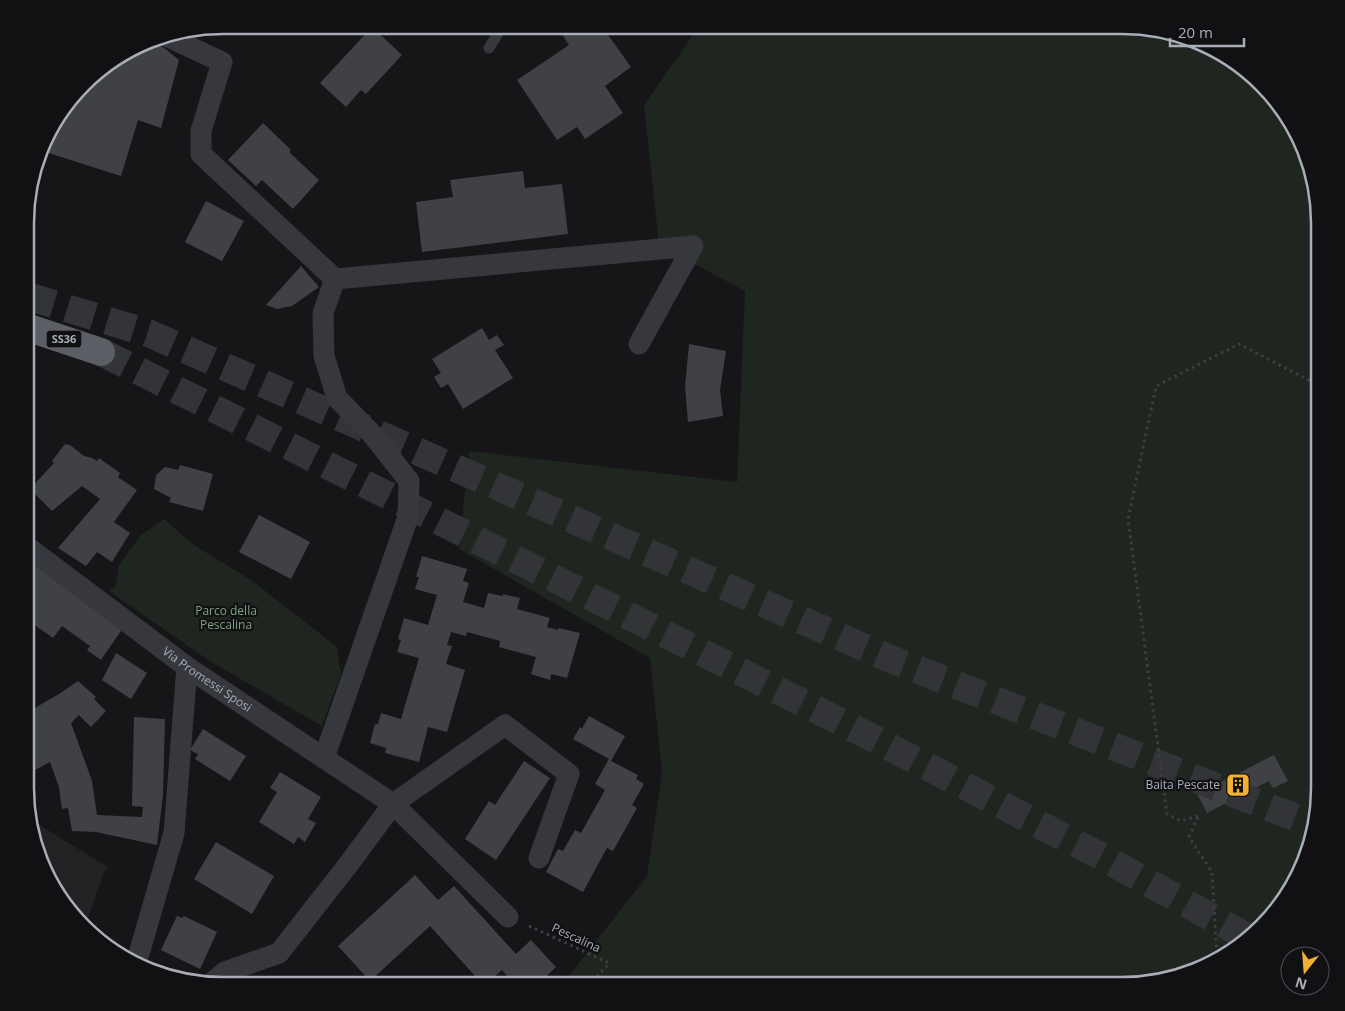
<svg xmlns="http://www.w3.org/2000/svg" width="1345" height="1011" font-family="'Open Sans',sans-serif">
  <style>
    .built { fill: #222225 }
    .green { fill: #1e261f }
    .building { fill: #404145 }
    .lines { fill: none; stroke-linecap: round; stroke-linejoin: round }
    .trunk-tunnel { stroke: #333438; stroke-width: 28; stroke-dasharray: 28 14; stroke-linecap: butt }
    .path { stroke: #3d3f44; stroke-width: 3; stroke-dasharray: 2.5 4; stroke-linecap: butt }
    .service { stroke: #37383d; stroke-width: 11 }
    .minor { stroke: #37383d; stroke-width: 21 }
    .trunk { stroke: #5b5e65; stroke-width: 28 }
    .labels { text-anchor: middle; stroke-width: 4.5; stroke-linejoin: round; paint-order: stroke }
    .shield { fill: #111113; stroke: #7b7e86; stroke-width: 1 }
    .shield-label { font-size: 11px; font-weight: bold; fill: #a8adb8 }
    .park-label { font-size: 12px; fill: #7fa381; stroke: #111113 }
    .street-label { font-size: 12px; fill: #a8adb8; stroke: #111113 }
    .poi-label { font-size: 12px; fill: #a8adb8; stroke: #111113; text-anchor: end }
    .rim { fill: none; stroke: #a8adb8; stroke-width: 2.5 }
  </style>
  <rect width="100%" height="100%" fill="#161618"/>
  <polygon class="built" points="30,819 109,868 104,872 85,927 45,876"/>
  <g class="green">
    <polygon points="700,25 1135,25 1198,40 1253,74 1300,135 1320,222 1320,802 1305,864 1271,919 1210,966 1123,986 561,986 647,876 662,772 650,658 459,549 469,451 737,482 745,291 659,245 644,105"/>
    <polygon points="164,519 191,543 254,582 337,647 341,674 322,726 211,662 109,591 116,585 119,565 140,536"/>
  </g>
  <g class="building">
    <polygon points="556,25 601,25 631,67 605,86 623,113 585,139 577,127 557,140 517,80 569,45"/>
    <polygon points="372,27 402,55 366,94 361,90 346,107 320,83"/>
    <polygon points="147,42 163,47 179,60 161,128 138,120 121,176 42,151 51,124 92,74"/>
    <polygon points="263,123 291,150 289,152 319,180 293,209 262,180 256,186 228,160"/>
    <polygon points="523,171 525,188 562,184 568,234 422,252 416,202 453,197 450,180"/>
    <polygon points="206,201 244,221 222,261 185,242"/>
    <polygon points="301,266 319,287 292,306 277,309 266,305"/>
    <polygon points="482,328 489,340 497,335 504,345 495,350 513,378 463,409 448,384 441,388 434,377 441,373 432,359"/>
    <polygon points="689,344 726,351 720,390 723,416 688,422 685,386"/>
    <polygon points="65,444 70,445 84,456 92,458 97,461 99,458 120,473 118,477 137,490 114,522 130,533 112,562 97,552 86,566 58,548 100,499 82,486 52,511 30,489 54,463 52,461"/>
    <polygon points="180,465 213,474 203,511 169,502 171,498 154,489 156,475 165,467 178,470"/>
    <polygon points="259,515 310,542 291,579 239,552"/>
    <polygon points="422,556 467,569 463,581 469,583 463,602 484,608 488,593 503,596 503,594 520,598 517,609 550,618 547,627 558,630 559,628 580,633 567,678 551,674 550,680 531,674 536,657 499,647 500,641 467,632 466,636 451,632 447,645 452,646 446,664 465,670 447,732 428,727 419,762 385,753 386,748 370,743 375,724 378,724 381,713 401,719 419,658 397,652 401,640 398,639 404,618 428,625 437,595 415,589 419,577 416,577"/>
    <polygon points="26,559 123,628 101,660 87,650 90,646 62,626 53,638 26,619"/>
    <polygon points="116,653 147,673 131,699 102,680"/>
    <polygon points="78,681 96,697 94,699 106,711 91,727 79,715 71,723 92,781 97,815 142,817 143,807 132,806 134,717 165,719 163,795 157,845 96,832 72,831 68,808 62,809 59,787 50,762 26,775 26,713 59,694"/>
    <polygon points="589,716 625,736 611,761 638,775 636,779 644,784 632,805 637,808 613,851 607,848 583,892 546,872 558,849 563,851 575,830 581,833 605,790 595,784 609,759 573,739 580,727 582,729"/>
    <polygon points="203,729 246,756 230,781 195,759 198,754 190,750"/>
    <polygon points="1274,755 1288,781 1273,788 1269,781 1207,813 1197,794"/>
    <polygon points="524,761 550,778 496,860 465,839 489,801 495,805"/>
    <polygon points="280,772 321,797 308,819 316,823 305,842 298,837 294,844 259,822 277,792 270,788"/>
    <polygon points="216,842 274,876 252,914 194,879"/>
    <polygon points="415,875 438,900 454,886 516,954 531,940 556,967 536,986 516,986 502,970 484,986 430,926 370,981 338,946"/>
    <polygon points="177,916 182,918 184,916 217,932 200,969 161,950"/>
  </g>
  <g class="lines">
    <g class="trunk-tunnel">
      <polyline points="27,296 148,333 888,658 1314,825"/>
      <polyline points="101,352 855,729 1104,858 1247,937"/>
    </g>
    <g class="path">
      <polyline points="1198,816 1181,821 1167,814 1128,519 1156,386 1239,344 1320,386"/>
      <polyline points="1198,817 1189,837 1212,872 1217,960"/>
      <polyline points="529,926 609,963 589,986"/>
    </g>
    <polyline class="service" points="489,48 503,25"/>
    <g class="minor">
      <polyline points="164,35 222,62 201,131 201,154 335,279 693,246 639,344"/>
      <path id="s1" d="M26 546 187 667 393 804 348 865 279 953 225 972 209 985"/>
      <polyline points="324,758 408,517 409,481 372,434 337,398 324,356 323,313 335,279"/>
      <polyline points="508,917 393,804 505,725 569,774 539,858"/>
      <polyline points="136,964 174,833 187,667"/>
    </g>
    <polyline class="trunk" points="26,327 101,352"/>
  </g>
  <defs>
    <g id="building-square" transform="scale(1.25)"><rect x="-9" y="-9" width="18" height="18" rx="4" fill="#f2b134" stroke="#111113"/><path d="M-4-6H4V6H1V3H-1V6H-4ZM-2.5-4.3h1.7v1.8h-1.7ZM.8-4.3h1.7v1.8H.8ZM-2.5-1h1.7V.8h-1.7ZM.8-1h1.7V.8H.8Z" fill="#111"/></g>
  </defs>
  <g fill-rule="evenodd">
    <use href="#building-square" x="1238" y="785"/>
  </g>
  <g class="labels">
    <rect class="shield" x="46.5" y="330.5" width="35" height="17" rx="4"/>
    <g class="shield-label">
      <text x="64" y="343">SS36</text>
    </g>
    <g class="park-label">
      <text x="226" y="615">Parco della<tspan x="226" dy="14">Pescalina</tspan></text>
    </g>
    <g class="street-label">
      <text dy="4" stroke="none"><textPath href="#s1" startOffset="225">Via Promessi Sposi</textPath></text>
      <text transform="translate(576 938) rotate(25)" y="4">Pescalina</text>
    </g>
    <g class="poi-label">
      <text x="1220" y="789">Baita Pescate</text>
    </g>
  </g>
  <path d="M0 0H1345V1011H0ZM223 34H1122A189 189 0 0 1 1311 223V788A189 189 0 0 1 1122 977H223A189 189 0 0 1 34 788V223A189 189 0 0 1 223 34Z" fill="#111113" fill-rule="evenodd"/>
  <path class="rim" d="M223 34H1122A189 189 0 0 1 1311 223V788A189 189 0 0 1 1122 977H223A189 189 0 0 1 34 788V223A189 189 0 0 1 223 34Z"/>
  <g transform="translate(1305 971) rotate(197)"><circle r="24" fill="#111113" stroke="#4d4f55"/>
  <path d="M0-4L9 19L0 12L-9 19Z" fill="#f2b134"/>
  <text y="-8" font-size="14" font-weight="bold" text-anchor="middle" fill="#a8adb8">N</text>
  </g>
  <path d="M1170 38v8h74v-8" fill="none" stroke="#a8adb8" stroke-width="2.5"/>
  <text x="1178" y="38" font-size="15" fill="#a8adb8" stroke="#111113" stroke-width="4" paint-order="stroke">20 m</text>
</svg>
